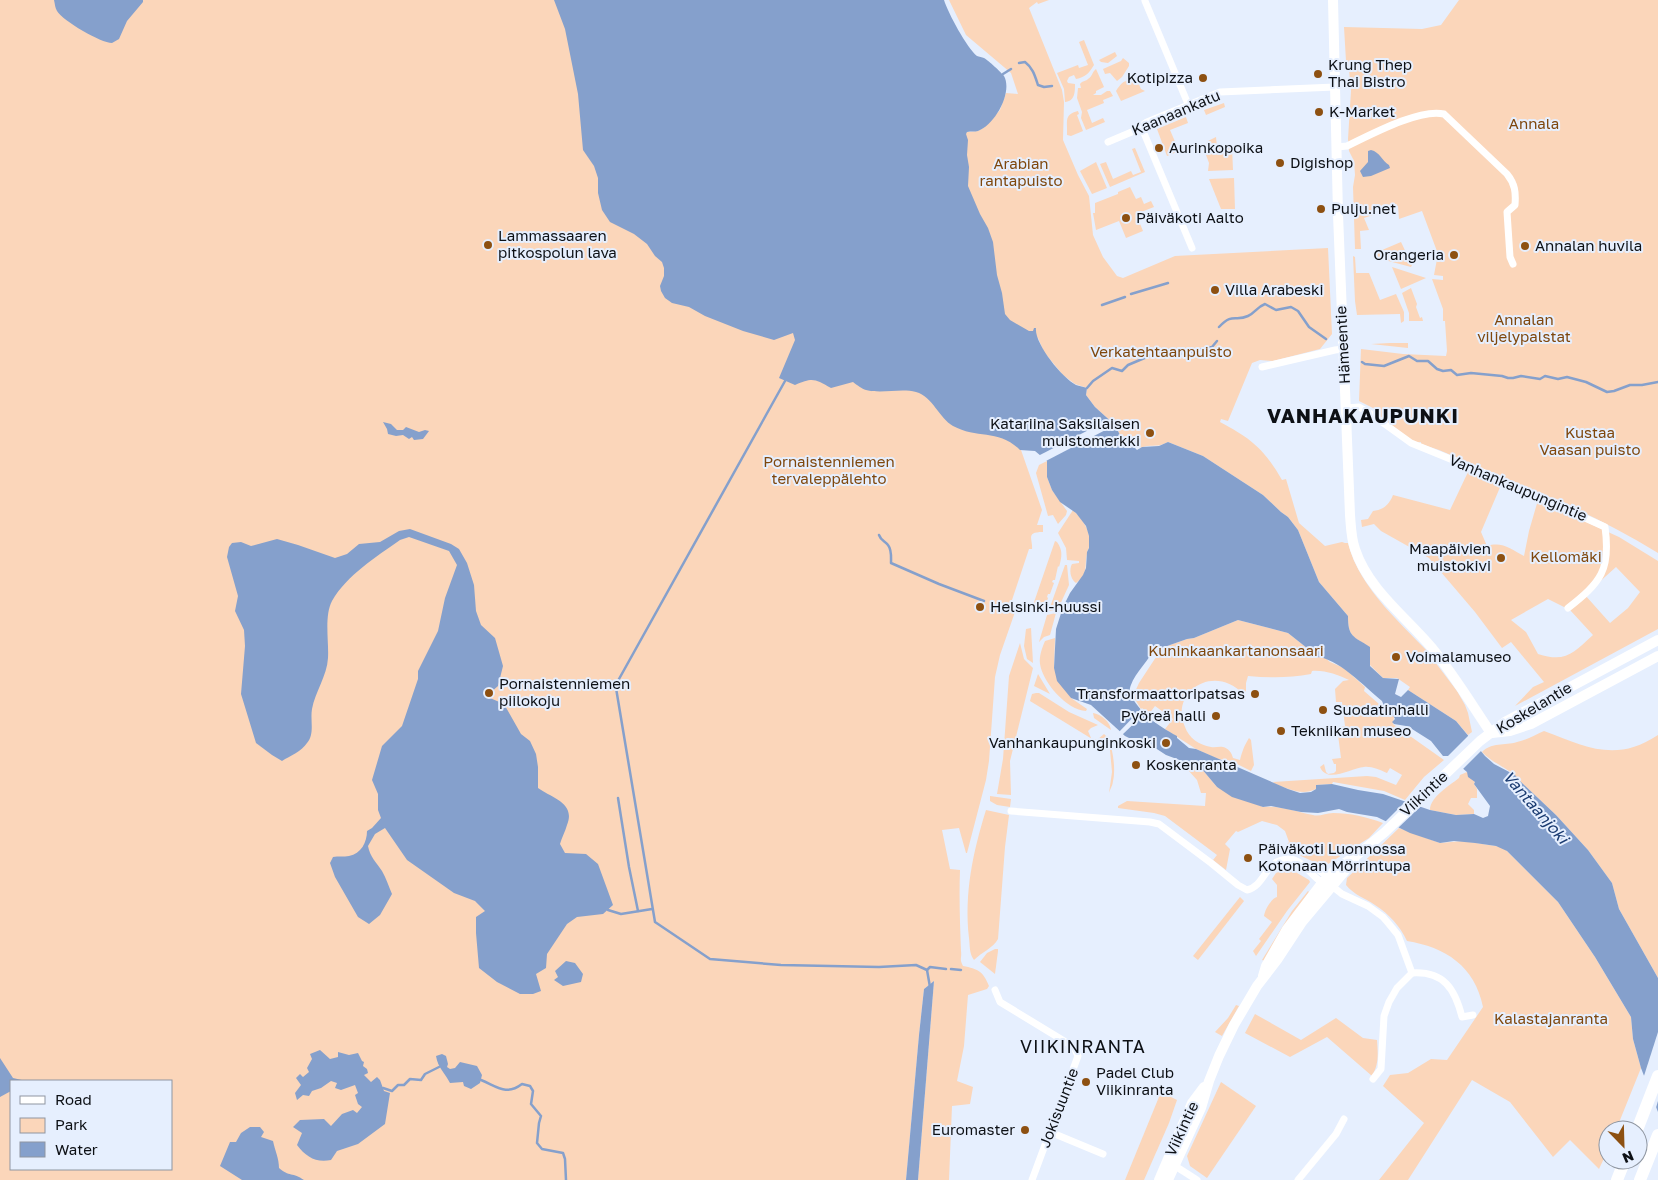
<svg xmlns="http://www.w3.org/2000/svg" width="1658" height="1180" font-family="'Golos Text',sans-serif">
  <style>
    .green { fill: #fbd6ba; fill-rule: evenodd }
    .water { fill: #85a0cc; fill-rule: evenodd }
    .pier { fill: #e6effe }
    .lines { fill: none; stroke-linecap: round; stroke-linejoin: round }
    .stream { stroke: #85a0cc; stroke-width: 2.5 }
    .street { stroke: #fff; stroke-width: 7 }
    .secondary { stroke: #fff; stroke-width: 10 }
    .highway { stroke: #fff; stroke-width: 12 }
    .poi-dot { fill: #8d5011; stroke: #e6effe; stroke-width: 2 }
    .labels { text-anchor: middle; stroke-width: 4; stroke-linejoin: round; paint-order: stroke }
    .poi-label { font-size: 15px; fill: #0d1015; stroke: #e6effe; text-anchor: start }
    .street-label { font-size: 15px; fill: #0d1015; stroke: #e6effe }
    .park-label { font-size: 15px; fill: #7f470d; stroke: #e6effe }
    .water-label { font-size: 16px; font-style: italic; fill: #1a3b71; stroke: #e6effe }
    .quarter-label { font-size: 18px; letter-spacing: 1px; fill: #0d1015; stroke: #e6effe }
    .district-label { font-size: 20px; font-weight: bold; letter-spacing: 1px; fill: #0d1015; stroke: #e6effe }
  </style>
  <rect width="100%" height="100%" fill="#e6effe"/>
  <g class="green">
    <path d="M0 0H565L853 357 1026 443 1021 450 1042 510 1037 525H1043V532C1025 532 1033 539 1032 549H1029L1009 609 1015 612 1000 655 995 677 989 761 986 780 967 853H966L959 828 942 830 950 869 960 870C959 897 960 924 961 951 962 958 959 959 963 966 978 969 983 971 989 986L987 989 968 995 964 1046 957 1081 973 1087 970 1104 952 1106 949 1180H918L934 981 924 989 919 1035 906 1180H0ZM11 1081H171V1169H11Z"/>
    <path d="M949 0H1049L1038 4 1037 2 1029 8 1062 90 1064 102 1063 140 1078 175 1089 196 1093 235 1103 257 1117 276 1123 278 1175 256 1328 248 1332 334 1320 349 1273 361 1260 360 1252 363 1228 421 1221 419 1220 422C1252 439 1264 449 1282 480L1286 479 1299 523 1325 546 1342 542 1345 543H1348C1359 589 1405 627 1436 660L1435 662 1457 691 1465 705 1468 713 1472 732 1468 735 1456 721 1411 692 1408 690 1410 687 1397 678H1383L1370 665 1369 647C1353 636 1348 637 1348 616L1319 582 1298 530 1288 517 1281 512 1263 495 1203 456 1168 442C1159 447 1156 445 1147 446 1135 449 1132 449 1119 446L1117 444 1122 439 1115 425 1095 407 1086 395 1087 388 1075 384 1063 375 1044 352 1038 338 1005 321 951 148 967 132 978 131 983 128 1000 110 1006 93 1018 94 1011 73 966 35Z"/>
    <path d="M1459 0H1658V553C1589 510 1513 482 1439 450L1421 444V442L1415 443 1378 415 1379 411 1359 401 1361 349 1403 354 1446 356 1447 351 1445 321H1443V309L1432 279 1443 280V276L1434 275 1438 254 1422 211 1399 219 1398 206 1373 207 1376 214 1364 218 1369 230 1360 231 1361 249H1355L1353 187 1355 175 1354 161 1349 151 1348 139 1351 91 1349 70 1346 61 1344 27 1422 29 1441 25Z"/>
    <path d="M1084 40 1094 65C1089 73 1086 77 1076 79L1074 75 1069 77 1067 81 1068 83 1075 84C1075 92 1075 101 1065 102L1064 89 1057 73 1078 65 1079 68 1088 65 1079 42Z"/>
    <polygon points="1115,52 1117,56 1108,63 1101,62 1099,60"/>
    <polygon points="1123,58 1129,63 1129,66 1122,77 1117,81 1110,73 1105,74 1103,69 1121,61"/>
    <path d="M1096 69 1104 87 1096 91V93L1093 95H1101L1107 91H1110L1113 96 1103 100 1104 103 1087 110 1092 123 1103 118 1105 122 1086 130 1081 118 1082 112 1077 98 1078 88H1081L1080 84C1083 80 1085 82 1088 79 1092 77 1092 72 1096 69Z"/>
    <path d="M1136 78 1141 89 1145 91 1121 101 1116 91C1125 77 1126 83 1136 78Z"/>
    <polygon points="1224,103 1225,107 1206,115 1204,110"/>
    <path d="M1078 111 1079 114 1077 115 1083 131 1071 136 1067 135C1068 121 1063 115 1078 111Z"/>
    <polygon points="1186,117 1188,123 1170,130 1179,151 1167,156 1157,129"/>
    <polygon points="1216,137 1217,147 1232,147 1233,170 1208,171 1209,163 1203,147 1208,141"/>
    <polygon points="1135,148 1145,172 1110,187 1100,164 1106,162 1113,179 1131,171 1133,175 1141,172 1132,149"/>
    <polygon points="1096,162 1107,188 1092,194 1080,171"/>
    <polygon points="1234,178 1235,209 1221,209 1209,179"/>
    <polygon points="1130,187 1136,199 1141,197 1144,204 1151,201 1154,207 1136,214 1143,231 1126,238 1119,221 1096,230 1093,213 1095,213 1095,203 1118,194 1118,192"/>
    <polygon points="1401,242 1412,265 1411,267 1377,258 1374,255 1375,253"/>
    <polygon points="1353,256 1355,257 1356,273 1369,273 1380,300 1396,294 1404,312 1404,321 1401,323 1400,314 1357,315 1355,301"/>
    <polygon points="1392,267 1426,278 1401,289"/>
    <polygon points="1411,288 1417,304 1416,307 1420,318 1422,317 1423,321 1409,321 1409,313 1402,293"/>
    <polygon points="1390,343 1408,343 1408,348 1371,344"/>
    <polygon points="1047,461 1047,477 1052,490 1067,511 1066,515 1058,524 1053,515 1048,516 1036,473 1039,465"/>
    <path d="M1468 472 1501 485 1481 532 1487 546C1502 541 1511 549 1524 556L1529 531 1538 500 1619 537 1658 561V629L1515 706 1533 687 1544 682 1511 642 1502 648 1475 612 1429 558 1381 531 1374 524 1362 527 1361 520 1368 519 1373 511C1383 510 1389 505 1393 495L1450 510ZM1616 567 1640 592 1628 608 1610 623 1585 595ZM1548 599 1570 610 1593 635C1573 653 1566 663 1538 654L1526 632 1511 620Z"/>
    <path d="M1073 510C1083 519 1092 533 1089 546 1089 551 1087 549 1087 554 1084 566 1089 574 1076 583 1070 579 1069 569 1072 564L1079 563V561L1067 560 1066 548 1058 533Z"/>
    <path d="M1055 541 1057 542C1063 550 1062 557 1059 567L1058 566 1055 580H1053L1052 582 1054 583 1050 594H1048L1047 597 1048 598 1044 611 1042 612H1035L1032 608Z"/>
    <polygon points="1065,565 1067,565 1069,585 1058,609 1050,611 1049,610"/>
    <polygon points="1056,613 1050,635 1044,637 1039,642 1047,615"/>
    <path d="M1238 620 1288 633 1312 652 1314 657H1324L1330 662 1344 668 1365 687 1364 691 1394 717 1393 724 1444 760 1424 777 1405 800 1384 791 1333 782 1332 784 1316 785V789C1302 796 1289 789 1275 784L1273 782 1367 776 1376 777 1396 785 1402 775 1390 768 1387 773C1380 770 1371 766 1364 767 1351 768 1327 784 1320 767L1324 764 1326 772 1328 774 1334 773 1336 771V764H1334L1332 759 1341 758 1337 727 1345 726 1342 702H1336L1335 689 1343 681 1349 680C1338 675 1325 670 1312 671L1311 674C1290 678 1270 678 1248 676L1246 683V691L1243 694C1215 663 1169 691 1185 727 1189 738 1199 745 1211 747 1215 748 1219 746 1223 747 1228 748 1232 753 1233 758L1240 760C1242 752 1244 746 1249 738L1251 740 1254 765 1251 771 1231 761 1218 759 1196 749 1165 729 1173 719 1155 706 1149 714H1144L1133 696 1139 683 1158 654 1156 650 1187 639 1194 638Z"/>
    <polygon points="1031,628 1033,663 1027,659 1024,646 1026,629"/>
    <path d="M1055 638 1054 668 1071 698 1087 709 1086 711C1067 710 1043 683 1040 664 1039 656 1042 648 1045 641Z"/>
    <polygon points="1020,643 1024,659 1033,668 1010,761 1011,795 997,794 1003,759 1009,676"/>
    <polygon points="1038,674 1050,694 1034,686"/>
    <path d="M1036 693H1039L1069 712 1098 725 1091 728 1088 731 1091 738 1097 740 1104 734C1113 741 1116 770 1113 781 1113 785 1110 789 1109 793L1112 772 1110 750 1030 701 1032 694Z"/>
    <path d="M1093 713C1101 714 1110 722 1111 730L1094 718Z"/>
    <path d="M1544 731C1586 747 1616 763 1658 735V978L1619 909 1612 883 1588 850 1556 815 1520 781C1510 768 1493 764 1482 752 1492 742 1504 746 1517 742 1527 740 1535 735 1544 731Z"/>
    <path d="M1179 760 1201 768 1217 787 1263 807C1280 805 1297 812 1313 815 1319 817 1326 813 1333 813 1350 813 1367 817 1383 823L1369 838 1328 864 1312 861 1292 852 1280 853 1289 842 1285 831 1277 825 1262 821 1238 832 1236 831 1225 844 1230 849 1226 870 1213 860 1217 855 1165 816 1154 813 1118 808V806L1127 801 1205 806 1206 793H1201L1197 780Z"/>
    <path d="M1467 772 1475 782 1474 784 1477 789V798H1471L1468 804 1474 810V814L1456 815 1430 810C1430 797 1449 786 1459 778L1460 775Z"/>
    <polygon points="990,796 1011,799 1010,807 997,805 990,801"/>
    <path d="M986 810 1009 815 1005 847 998 939C993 948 982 952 974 960 969 954 970 945 969 938 964 893 973 852 986 810Z"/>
    <path d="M1399 828 1440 843 1463 841 1502 847 1507 851 1558 902 1595 957 1631 1017 1633 1039 1641 1068 1616 1130H1608V1150L1599 1169 1570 1140 1553 1157 1510 1102 1472 1080 1408 1180H1379L1424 1123 1383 1086 1390 1075 1408 1073 1431 1059 1447 1060 1483 1007C1475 966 1445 947 1407 941 1400 926 1389 914 1375 905 1365 898 1354 895 1346 885L1347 878Z"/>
    <path d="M1286 869 1292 870 1309 880 1310 882 1287 911 1256 956 1253 951 1261 941 1259 939 1272 922 1264 916C1265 909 1271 899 1277 897V885L1272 879 1276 873Z"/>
    <polygon points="1308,891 1309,892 1265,961 1262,960 1292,911"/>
    <polygon points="1240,897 1244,901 1198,960 1193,956"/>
    <polygon points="995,949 998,949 998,951 995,974 980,962 987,953"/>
    <polygon points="1236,1005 1239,1006 1222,1036 1215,1032 1228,1018"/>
    <path d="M1255 1014 1301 1040 1336 1018 1363 1038 1377 1040C1378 1054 1379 1064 1372 1076L1327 1037 1290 1057 1245 1033Z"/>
    <polygon points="1221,1082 1256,1106 1207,1178 1190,1166 1187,1156"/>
    <polygon points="1161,1092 1177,1100 1169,1123 1144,1180 1125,1180"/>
  </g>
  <g class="water">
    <path d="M54 0H143V2L127 21 119 39 112 43C101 43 63 21 57 11 55 8 55 4 54 0Z"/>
    <path d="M554 0H944C948 13 967 48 977 56 979 57 982 57 984 58 988 60 1002 73 1004 76 1013 92 995 125 978 131 975 132 971 131 967 132L966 134 968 140 967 155 969 167 968 186 980 214 988 228 993 242 997 275 1002 293 1005 314 1010 320 1029 331H1033L1034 328H1036C1034 343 1062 378 1076 385 1079 386 1084 387 1087 388L1086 395 1095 407 1115 425 1122 439 1117 444 1119 446 1127 448 1134 447 1137 450 1142 447 1159 446 1168 442 1203 456 1263 495 1281 512 1288 517 1298 530 1319 582 1348 616C1348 637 1353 636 1370 647V666L1383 678 1399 679 1395 694 1401 697 1408 690 1456 721 1485 756 1494 764 1515 775 1520 781 1556 815 1588 850 1612 883 1619 909 1658 978V1112L1641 1068 1633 1039 1631 1017 1595 957 1558 902 1507 851 1496 846 1475 843 1454 841 1440 843 1410 833 1377 817 1347 812 1339 809 1318 813 1301 812 1271 806 1263 807 1232 797 1217 787 1201 768 1166 755 1140 738H1129L1125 736 1091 705 1071 698 1057 681 1054 668 1056 629 1063 607 1070 593 1083 575 1086 568 1087 552 1089 548V536L1086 526 1076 513 1060 502 1052 490 1047 477V461L1035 451 1020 450C999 429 977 439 953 426 939 418 933 397 916 392 901 388 882 394 866 390 862 389 857 385 853 382L831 388C815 379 813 377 795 385L779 378 795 340 793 333 774 340 743 331 705 316 689 307 672 303 665 298 661 291 660 286 664 276V268L662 262 655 256 647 244 634 234 610 222 602 210 598 193V178L594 166 583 150 578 94 565 29ZM1238 620 1288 633 1312 652 1314 657C1335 655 1365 687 1382 701L1384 706 1394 717 1395 719 1392 722 1394 724 1406 726 1412 729 1431 741 1443 756H1448L1467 772 1468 777 1475 782 1474 784 1490 806 1488 816 1483 818 1474 814 1456 815 1430 810 1383 794 1358 790 1332 784 1316 785V789L1311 792 1300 793 1288 789 1196 749 1189 748 1177 738V736C1157 725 1140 714 1129 692 1132 675 1145 666 1153 651L1187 639 1194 638Z"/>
    <path d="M1371 150C1380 152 1382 161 1389 165L1390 168 1371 176 1363 177 1360 171 1368 162V151Z"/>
    <polygon points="383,422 391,424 397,430 403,430 406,427 419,432 425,430 429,431 423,439 414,440 412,437 409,439 403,435 396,436 388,434 387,429"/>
    <path d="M410 529 451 544 459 549 467 563 474 585 476 611 481 625 495 638 503 666 498 686 490 693V698L504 704 521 734 530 741 536 754 538 767V788C552 798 576 803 567 825 565 832 562 837 560 844L565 853 586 854 598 864 613 905 603 914 577 917 567 924 547 954 546 968 536 974 541 991 533 994H520L497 982 479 968 476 933V917L485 911 475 901 454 893 407 860 385 828 375 834 368 846C370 857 376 862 382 871 386 878 389 887 392 894L380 915 369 924 358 917 335 877 330 863 333 857C338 856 344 857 349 856 361 854 367 842 367 831L372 828 381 818 378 810V794L372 780 382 746 402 726 418 679V671L438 631 445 598 457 565 449 551 409 537 400 540C376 557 347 575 332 601 324 616 329 642 328 658 327 676 315 692 312 709 310 720 315 734 307 743 302 751 290 756 282 761L272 755 256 743 241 694 245 646 244 630 235 611 238 596 227 557 229 547 232 543 241 542 251 546 277 539 298 545 335 558 347 554 359 544 380 542 399 531Z"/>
    <polygon points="566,961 575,963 583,974 581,982 563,986 554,980 558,977 555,971"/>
    <polygon points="934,981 918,1180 906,1180 919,1035 924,989"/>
    <path d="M320 1050 330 1059 338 1057V1052L349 1055 358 1053 362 1061 364 1062 363 1066 367 1069 368 1073 364 1075 371 1082 377 1077 380 1080 384 1091 390 1093 385 1124 358 1144 337 1151 331 1160C316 1163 306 1157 297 1145L302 1133 293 1127 300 1120 324 1119 331 1126 342 1114 353 1110 357 1113 362 1107 358 1104 355 1095 358 1093 355 1085 341 1090 335 1088 337 1083 331 1081 321 1088 312 1091 309 1096 303 1095 297 1100 295 1093 301 1085 296 1078 300 1074 303 1077 309 1072 307 1068 312 1059 310 1054Z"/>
    <path d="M442 1054 446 1056 448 1064 447 1067 450 1069 455 1068 460 1062 477 1066 482 1075 480 1083 471 1089 464 1086 463 1082 450 1083C445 1073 438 1068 436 1056Z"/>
    <polygon points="0,1058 13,1078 26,1081 11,1081 11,1091 0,1097"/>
    <path d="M250 1127H260L264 1132 261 1137 273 1141C275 1151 279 1158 279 1168 289 1177 293 1172 304 1180H242L220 1166 230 1142H236L241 1133Z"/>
  </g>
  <g class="pier">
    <polygon points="1112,418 1117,424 1044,462 1039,458 1038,456"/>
    <polygon points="1142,708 1146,712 1121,736 1118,733"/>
    <polygon points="1469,735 1482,750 1461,771 1446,758"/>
    <polygon points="1406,801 1421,806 1397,829 1384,823"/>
    <polygon points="1658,1032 1658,1101 1655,1111 1643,1079"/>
  </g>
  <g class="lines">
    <g class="stream">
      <path d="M1019 63 1025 62C1033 68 1035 76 1038 85L1044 87 1052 86"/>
      <polyline points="1003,74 1011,69"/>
      <polyline points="1131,294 1168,283"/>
      <polyline points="1102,305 1125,297"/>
      <path d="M1219 327C1233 312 1235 322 1248 316 1255 313 1257 307 1265 304L1276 310 1291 307 1298 311 1309 327 1326 339"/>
      <polyline points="1362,362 1365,364 1384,366 1409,356 1417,361 1428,361 1437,369 1443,371 1451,370 1457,375 1471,373 1502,376 1508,378 1513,378 1521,376 1540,379 1545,376 1558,379 1567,377 1586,382 1607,392 1614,391 1630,385 1642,385 1658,382"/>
      <polyline points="785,381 619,679 616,688 655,922 710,959 781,965 879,967 916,965 927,970 930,987"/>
      <polyline points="1087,388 1093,381 1112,368 1122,371 1128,365 1154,354 1169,350 1180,354 1212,347 1217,341"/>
      <path d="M879 535C881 541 885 541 888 545 892 550 891 557 891 563L939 584 984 601"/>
      <polyline points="618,798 629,867 638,911"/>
      <polyline points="608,910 621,914 652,909"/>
      <polyline points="951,969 961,970"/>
      <polyline points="927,970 930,967 946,969"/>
      <path d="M481 1080C498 1087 506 1096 522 1084L530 1086 533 1091 531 1104 541 1116 539 1123 537 1143 542 1149 563 1153 565 1159 566 1180"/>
      <polyline points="383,1088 392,1091 398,1085 404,1085 410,1079 421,1080 425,1074 439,1067"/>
    </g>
    <g class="street">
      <polyline points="1145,1 1188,104"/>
      <polyline points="1141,126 1192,248"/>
      <polyline points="1108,142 1134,131 1147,122 1220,92 1335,87"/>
      <path d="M1337 147 1347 146C1370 135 1420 108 1444 114L1507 174C1515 184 1516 192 1515 205L1507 212 1510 257 1513 264"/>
      <polyline points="1262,367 1335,350 1343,349"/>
      <path d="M1347 408 1359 407 1368 412 1411 443 1492 476 1605 527C1611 570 1601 582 1568 608"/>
      <path d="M1011 811 1150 822 1159 824 1211 863 1238 885 1247 890C1264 886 1265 864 1282 860 1303 854 1310 878 1325 884"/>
      <polyline points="1308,868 1314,867 1328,877 1332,886 1342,894 1368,906 1383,917 1389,924 1398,935 1412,973 1397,988 1389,1002 1384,1016 1381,1069 1373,1079"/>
      <path d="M1412 973C1444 971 1455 989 1462 1017L1473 1015"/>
      <polyline points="995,990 1000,1002 1069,1044 1074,1047 1078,1056 1032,1180"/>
      <polyline points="1050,1132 1103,1154"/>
      <polyline points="1172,1164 1197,1180"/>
      <polyline points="1298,1180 1336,1134 1344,1119"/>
    </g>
    <g class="secondary">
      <path d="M1333 0 1338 214 1350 515C1351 527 1351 538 1355 549 1368 589 1406 617 1432 648 1454 675 1472 705 1491 733"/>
      <polyline points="1492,733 1510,731 1531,724 1658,656"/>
      <polyline points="1263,976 1266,966 1287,929 1322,883 1336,869 1357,855 1385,832 1480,741 1505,722 1658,640"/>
      <polyline points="1159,1180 1192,1103 1204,1087"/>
      <polyline points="1168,1180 1201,1108 1209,1081 1219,1056 1234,1025 1257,986 1277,960 1302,922 1354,860"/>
    </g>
    <g class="highway">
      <polyline points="1637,1130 1658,1076"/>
      <polyline points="1617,1180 1625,1160"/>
      <polyline points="1640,1180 1658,1135"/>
    </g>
  </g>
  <g class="poi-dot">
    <circle cx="1318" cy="74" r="5"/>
    <circle cx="1203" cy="78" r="5"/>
    <circle cx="1319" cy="112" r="5"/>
    <circle cx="1159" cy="148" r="5"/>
    <circle cx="1280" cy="163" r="5"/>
    <circle cx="1321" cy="209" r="5"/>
    <circle cx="1126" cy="218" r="5"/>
    <circle cx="488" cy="245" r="5"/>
    <circle cx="1525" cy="246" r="5"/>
    <circle cx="1454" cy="255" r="5"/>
    <circle cx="1215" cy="290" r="5"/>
    <circle cx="1150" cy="433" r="5"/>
    <circle cx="1501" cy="558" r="5"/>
    <circle cx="980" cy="607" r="5"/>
    <circle cx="1396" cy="657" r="5"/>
    <circle cx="489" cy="693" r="5"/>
    <circle cx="1255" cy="694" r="5"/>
    <circle cx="1323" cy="710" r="5"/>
    <circle cx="1216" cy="716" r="5"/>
    <circle cx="1281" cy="731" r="5"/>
    <circle cx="1166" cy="743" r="5"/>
    <circle cx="1136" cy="765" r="5"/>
    <circle cx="1248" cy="858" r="5"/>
    <circle cx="1086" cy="1082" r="5"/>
    <circle cx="1025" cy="1130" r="5"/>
  </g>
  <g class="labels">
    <g class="poi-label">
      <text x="1328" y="70">Krung Thep<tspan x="1328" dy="17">Thai Bistro</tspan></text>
      <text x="1193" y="83" text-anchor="end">Kotipizza</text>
      <text x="1329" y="117">K-Market</text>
      <text x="1169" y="153">Aurinkopoika</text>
      <text x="1290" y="168">Digishop</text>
      <text x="1331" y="214">Pulju.net</text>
      <text x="1136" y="223">Päiväkoti Aalto</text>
      <text x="498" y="241">Lammassaaren<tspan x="498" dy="17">pitkospolun lava</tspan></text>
      <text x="1535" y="251">Annalan huvila</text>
      <text x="1444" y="260" text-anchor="end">Orangeria</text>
      <text x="1225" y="295">Villa Arabeski</text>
      <text x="1140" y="429" text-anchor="end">Katariina Saksilaisen<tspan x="1140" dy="17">muistomerkki</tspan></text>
      <text x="1491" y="554" text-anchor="end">Maapäivien<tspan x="1491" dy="17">muistokivi</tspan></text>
      <text x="990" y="612">Helsinki-huussi</text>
      <text x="1406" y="662">Voimalamuseo</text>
      <text x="499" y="689">Pornaistenniemen<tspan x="499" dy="17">piilokoju</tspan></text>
      <text x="1245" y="699" text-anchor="end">Transformaattoripatsas</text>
      <text x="1333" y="715">Suodatinhalli</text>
      <text x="1206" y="721" text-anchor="end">Pyöreä halli</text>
      <text x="1291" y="736">Tekniikan museo</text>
      <text x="1156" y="748" text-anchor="end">Vanhankaupunginkoski</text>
      <text x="1146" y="770">Koskenranta</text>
      <text x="1258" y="854">Päiväkoti Luonnossa<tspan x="1258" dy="17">Kotonaan Mörrintupa</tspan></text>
      <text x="1096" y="1078">Padel Club<tspan x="1096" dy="17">Viikinranta</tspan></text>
      <text x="1015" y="1135" text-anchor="end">Euromaster</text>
    </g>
    <g class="street-label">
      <text transform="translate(1176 113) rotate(-23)" y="5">Kaanaankatu</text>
      <text transform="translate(1343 345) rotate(-93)" y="5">Hämeentie</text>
      <text transform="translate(1518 488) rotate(23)" y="5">Vanhankaupungintie</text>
      <text transform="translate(1534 708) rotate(-31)" y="5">Koskelantie</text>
      <text transform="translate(1424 794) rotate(-43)" y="5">Viikintie</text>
      <text transform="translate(1059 1108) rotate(-69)" y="5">Jokisuuntie</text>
      <text transform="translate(1182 1129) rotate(-65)" y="5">Viikintie</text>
    </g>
    <g class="park-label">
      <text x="1534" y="129">Annala</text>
      <text x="1021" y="169">Arabian<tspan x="1021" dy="17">rantapuisto</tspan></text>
      <text x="1524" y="325">Annalan<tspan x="1524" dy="17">viljelypalstat</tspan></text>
      <text x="1161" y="357">Verkatehtaanpuisto</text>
      <text x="1590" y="438">Kustaa<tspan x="1590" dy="17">Vaasan puisto</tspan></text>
      <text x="829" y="467">Pornaistenniemen<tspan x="829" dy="17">tervaleppälehto</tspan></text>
      <text x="1566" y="562">Kellomäki</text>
      <text x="1236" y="656">Kuninkaankartanonsaari</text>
      <text x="1551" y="1024">Kalastajanranta</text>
    </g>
    <g class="water-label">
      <text transform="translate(1536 807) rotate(49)" y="6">Vantaanjoki</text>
    </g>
    <g class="quarter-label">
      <text x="1083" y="1053">VIIKINRANTA</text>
    </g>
    <g class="district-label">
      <text x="1363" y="423">VANHAKAUPUNKI</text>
    </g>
  </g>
  <rect x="10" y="1080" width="162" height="90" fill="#e6effe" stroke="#8f96a1"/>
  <rect x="20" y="1096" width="25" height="8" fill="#ffffff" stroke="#8f96a1"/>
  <text x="55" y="1105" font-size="15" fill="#0d1015">Road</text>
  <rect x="20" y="1118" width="25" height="15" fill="#fbd6ba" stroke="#8f96a1"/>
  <text x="55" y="1130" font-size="15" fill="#0d1015">Park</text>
  <rect x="20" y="1142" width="25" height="15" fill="#85a0cc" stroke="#8f96a1"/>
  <text x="55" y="1155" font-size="15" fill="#0d1015">Water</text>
  <g transform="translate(1623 1145) rotate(157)"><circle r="24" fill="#e6effe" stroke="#8f96a1"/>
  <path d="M0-4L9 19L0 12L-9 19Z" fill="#8d5011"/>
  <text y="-8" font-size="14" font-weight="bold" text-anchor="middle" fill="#0d1015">N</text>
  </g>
</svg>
